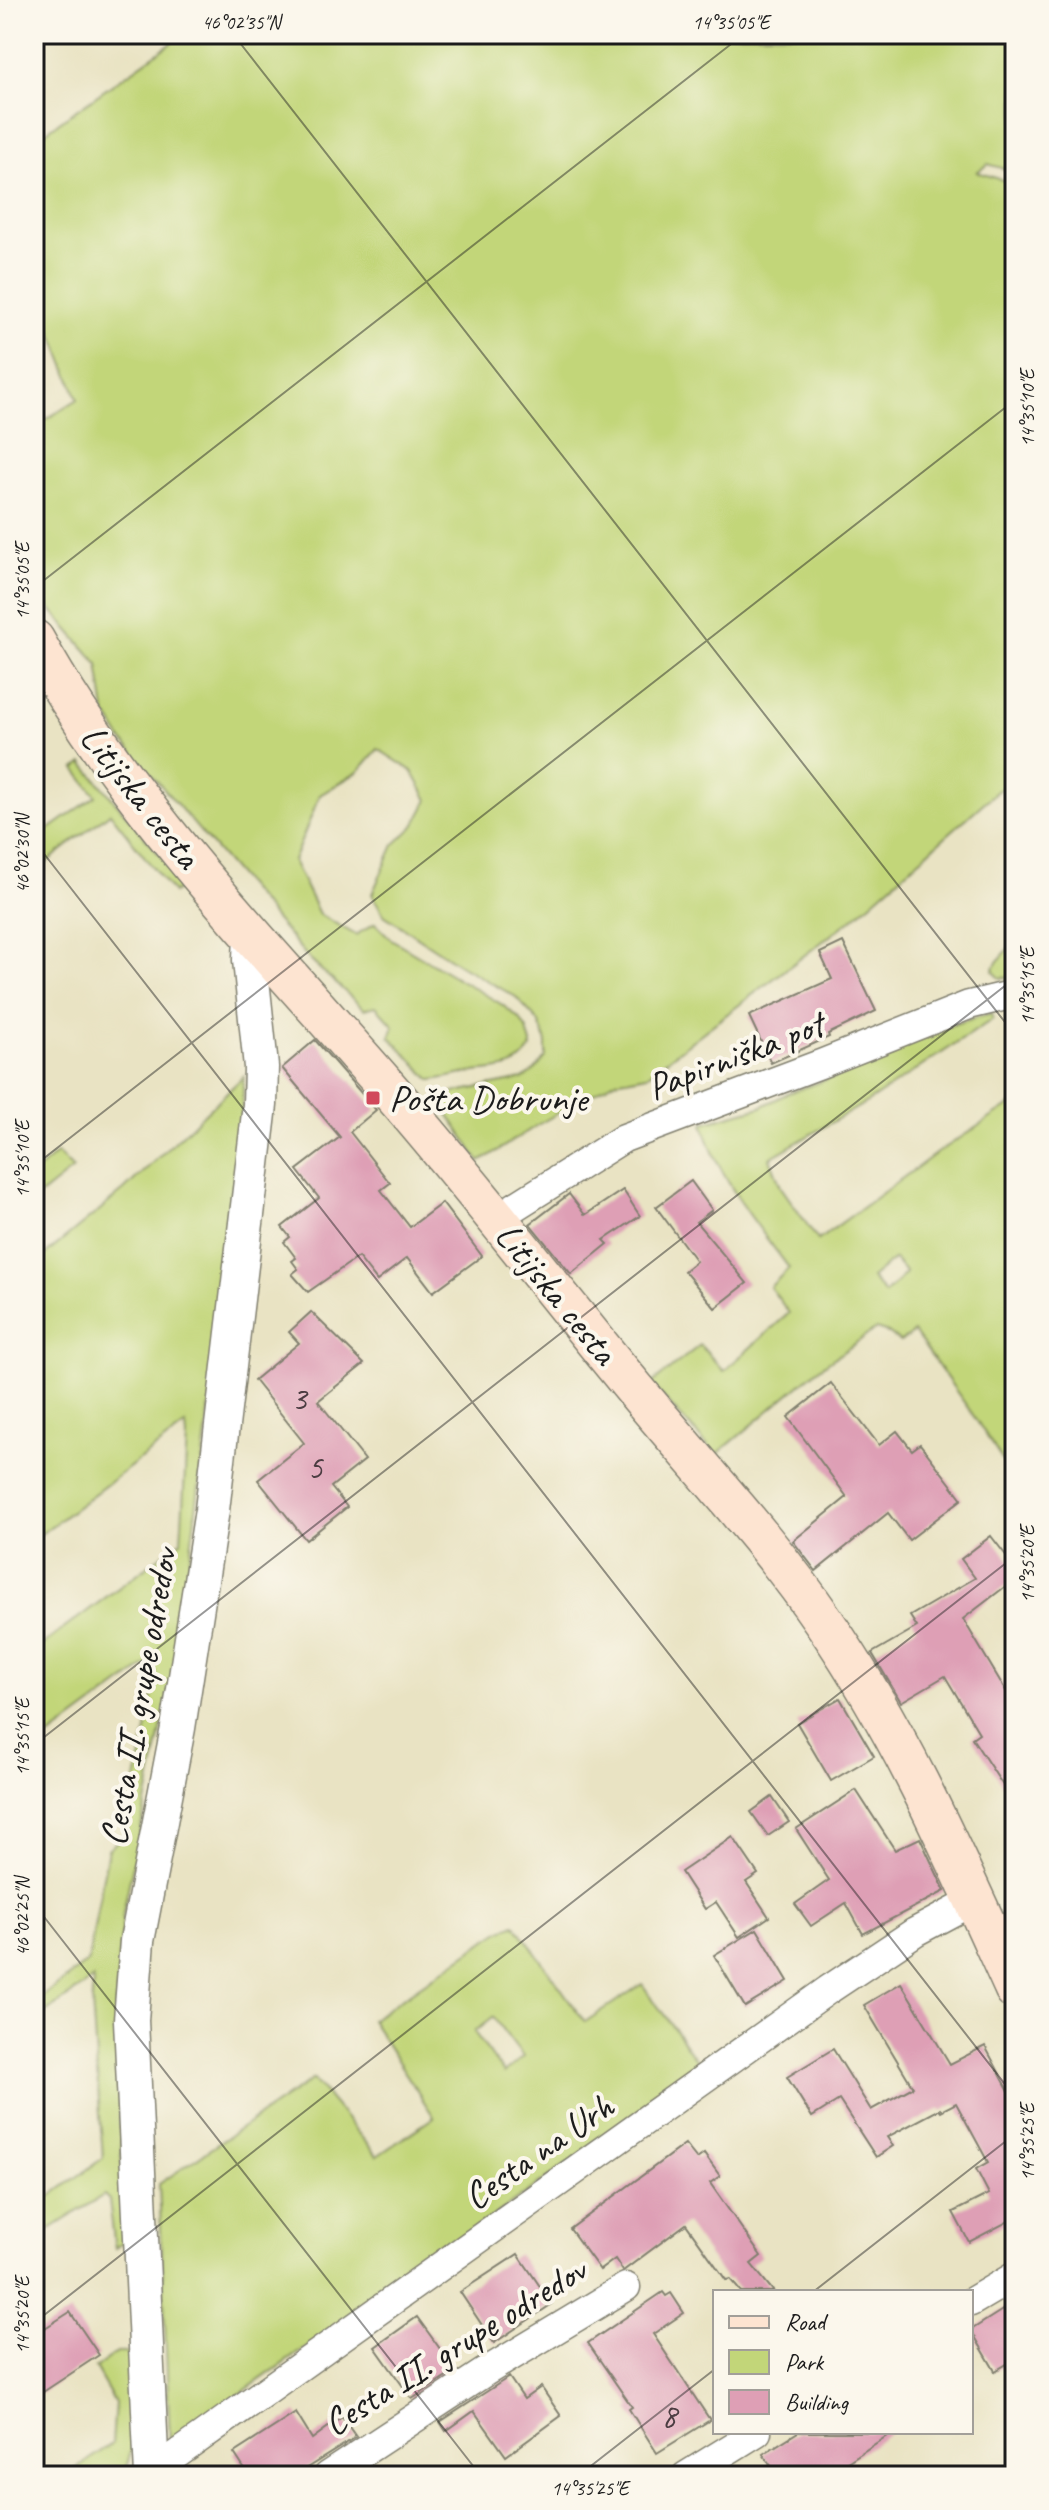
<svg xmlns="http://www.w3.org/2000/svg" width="1049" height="2510" font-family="Caveat,sans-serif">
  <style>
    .green { fill: #c2d679; stroke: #6f794a; stroke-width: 2; fill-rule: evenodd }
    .building { fill: #de9fb5 }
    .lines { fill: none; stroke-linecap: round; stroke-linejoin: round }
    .minor-casing { stroke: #828070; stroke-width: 31 }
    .tertiary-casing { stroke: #828070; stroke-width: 37 }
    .secondary-casing { stroke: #828070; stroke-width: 43 }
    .minor { stroke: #fff; stroke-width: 28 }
    .tertiary { stroke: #fff; stroke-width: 34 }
    .secondary { stroke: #fde4d1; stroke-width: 40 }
    .ticks { fill: none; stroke: #1c1c1c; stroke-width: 2; stroke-opacity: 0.45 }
    .poi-dot { fill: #d1495b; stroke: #fbf7ec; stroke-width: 3 }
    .labels { text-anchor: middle; stroke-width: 8; stroke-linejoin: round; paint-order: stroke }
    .number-label { font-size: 34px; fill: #4c3d42 }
    .street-label { font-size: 38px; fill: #1c1c1c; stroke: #fbf7ec }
    .poi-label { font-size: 38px; fill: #1c1c1c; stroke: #fbf7ec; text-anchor: start }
    .neatline { fill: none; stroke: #1c1c1c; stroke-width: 3 }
    .ticks-label { font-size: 20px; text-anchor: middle; fill: #1c1c1c }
  </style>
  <rect width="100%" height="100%" fill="#fbf7ec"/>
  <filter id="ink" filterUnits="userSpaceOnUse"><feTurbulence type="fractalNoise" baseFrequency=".0125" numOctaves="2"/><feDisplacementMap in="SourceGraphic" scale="16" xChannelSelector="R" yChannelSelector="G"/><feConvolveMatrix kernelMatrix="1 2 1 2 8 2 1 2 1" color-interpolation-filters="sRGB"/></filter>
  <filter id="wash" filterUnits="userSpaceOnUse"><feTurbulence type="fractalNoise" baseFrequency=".006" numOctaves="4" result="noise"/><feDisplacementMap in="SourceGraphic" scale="32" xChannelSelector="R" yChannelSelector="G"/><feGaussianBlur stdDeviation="1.8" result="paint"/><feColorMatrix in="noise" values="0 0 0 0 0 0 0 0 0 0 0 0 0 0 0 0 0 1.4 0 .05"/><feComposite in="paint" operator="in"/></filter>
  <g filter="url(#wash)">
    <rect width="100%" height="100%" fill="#e9e3c3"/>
    <g class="green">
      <path d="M184 34H1015V172L988 164 977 172 1015 184V779L996 792 856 916 647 1075 615 1081 539 1124 480 1162 436 1096 523 1079 536 1069 546 1057V1040L538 1021 516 997 463 967 384 915 372 894 394 845 414 826 428 800 412 771 378 749 358 772 320 795 293 861 319 914 356 935 375 923 391 939 501 1004 520 1019 527 1030 532 1047C515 1074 496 1068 469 1073 456 1075 444 1079 431 1080L390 1037 394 1026 376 1006 364 1009 310 960 122 740 105 712 98 664 34 590V427L78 399 40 301 34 302V140Z"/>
      <polygon points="83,763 184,884 173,893 110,813 34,872 34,840 96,796 75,769"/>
      <polygon points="1015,942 1015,977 1000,978 993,971 997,962"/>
      <path d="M992 1013 993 1019 874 1098 770 1158 781 1187 818 1240 934 1155 1015 1102V1480L973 1415 914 1332 900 1342 888 1333 876 1329 821 1367 716 1455 651 1384 700 1345 724 1371 789 1313 770 1287 789 1268C756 1224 717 1177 703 1123L761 1107 788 1093 853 1070 947 1026ZM894 1259 906 1273 885 1294 871 1278Z"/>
      <path d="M244 1076C242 1106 241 1136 237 1165 232 1204 220 1217 229 1259L177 1654 123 1913 115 2011 125 2241 115 2248 109 2200 104 2195 34 2239V2208L103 2158 92 2002 93 1979 34 2021V2003L88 1962 108 1849 125 1835 157 1676 151 1662 34 1748V1651L181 1541 187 1437 186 1425 34 1539V1264L124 1190Z"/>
      <polygon points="57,1153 73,1169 34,1200 34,1173"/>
      <path d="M515 1924 585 2022 642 1984 703 2069 170 2443 159 2184 313 2079 377 2156 434 2117 371 2020 498 1932ZM493 2017 523 2057 504 2073 474 2032Z"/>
      <path d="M117 2353H129L133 2364C134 2402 140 2441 122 2476H64L112 2444 115 2403 95 2368Z"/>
    </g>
    <g id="blocks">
      <g class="building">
        <polygon points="843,942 876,1011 828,1034 829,1037 771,1063 749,1016 832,979 820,953"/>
        <polygon points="315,1040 376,1110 350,1132 390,1183 381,1190 410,1227 442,1203 482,1256 433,1292 407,1258 377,1281 358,1257 308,1292 292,1274 298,1269 292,1261 296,1258 284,1242 290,1237 282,1227 319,1198 297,1170 340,1137 282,1068"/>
        <polygon points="691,1181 712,1210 696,1222 747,1283 715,1308 684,1271 696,1261 656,1207"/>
        <polygon points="623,1190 640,1216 604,1240 608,1244 571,1274 530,1224 569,1194 585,1215"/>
        <polygon points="311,1312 364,1364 318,1401 365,1460 331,1487 347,1507 306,1540 258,1480 304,1443 254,1380 299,1343 289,1332"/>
        <polygon points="831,1383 879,1445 897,1431 912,1450 920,1444 962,1499 909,1540 888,1513 816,1571 793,1541 847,1497 788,1417"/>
        <polygon points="991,1536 1015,1567 1015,1579 963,1619 1015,1706 1015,1804 972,1738 979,1733 945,1676 901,1702 872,1653 917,1627 910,1616 975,1578 961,1559"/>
        <polygon points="840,1698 874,1756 831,1781 797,1723"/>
        <polygon points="856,1790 895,1850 920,1838 945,1891 863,1934 846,1903 811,1926 795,1904 829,1880 796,1829"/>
        <polygon points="772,1797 789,1822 768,1836 751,1812"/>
        <polygon points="733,1837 758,1874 746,1882 769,1917 739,1937 716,1902 705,1909 681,1872"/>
        <polygon points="757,1929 788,1981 745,2007 714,1955"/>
        <polygon points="901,1983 950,2064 985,2046 1015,2102 1015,2218 969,2242 953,2212 989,2194 976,2169 988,2162 956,2103 941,2111 940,2109 887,2137 893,2146 876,2157 839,2100 812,2117 787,2077 833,2049 871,2110 913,2087 864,2005"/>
        <polygon points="685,2144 697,2159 704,2154 720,2176 710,2183 761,2256 751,2264 774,2292 741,2292 730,2279 726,2280 686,2224 623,2271 615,2259 600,2270 570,2229"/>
        <polygon points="518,2254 552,2304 494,2343 460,2292"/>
        <polygon points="663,2292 666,2296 671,2293 684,2313 653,2334 710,2420 657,2453 629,2409 632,2407 588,2343"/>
        <polygon points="1015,2302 1015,2359 995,2371 971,2330"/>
        <polygon points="70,2312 99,2355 34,2398 34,2335"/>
        <polygon points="417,2317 456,2371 412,2399 375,2347"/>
        <polygon points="509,2377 524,2399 541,2387 561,2416 506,2456 474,2411 446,2431 440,2422"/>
        <polygon points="296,2413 312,2439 342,2417 356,2437 294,2476 249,2476 234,2453"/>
        <polygon points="798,2432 893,2432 826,2476 778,2476 763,2454"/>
      </g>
    </g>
  </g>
  <g filter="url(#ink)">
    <use href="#blocks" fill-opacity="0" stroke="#828070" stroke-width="2"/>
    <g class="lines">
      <g class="minor-casing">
        <g id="minor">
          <polyline points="497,1218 624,1138 823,1063 969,1005 1015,994"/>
          <polyline points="971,2302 1015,2276"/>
          <polyline points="152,2472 828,1990 915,1932 975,1900"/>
          <polyline points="327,2476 485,2372 626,2287"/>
          <polyline points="686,2476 757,2432"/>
        </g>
      </g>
      <g class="tertiary-casing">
        <polyline id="tertiary" points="152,2476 131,2020 137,1941 178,1728 212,1510 260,1105 261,1067 250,960 251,934"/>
      </g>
      <g class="secondary-casing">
        <path id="secondary" d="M34 640C129 812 271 953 399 1101 476 1190 548 1284 623 1375 690 1457 765 1535 825 1623 903 1736 958 1864 1015 1989"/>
      </g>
      <use href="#minor" class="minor"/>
      <use href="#tertiary" class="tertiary"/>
      <use href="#secondary" class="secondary"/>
    </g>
  </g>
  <path class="ticks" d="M233 34 1015 1035M34 588 744 34M34 841 1015 2097M34 1166 1015 400M34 1745 1015 978M34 1904 481 2476M813 2292 1015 2134M34 2323 1015 1556M578 2476 715 2369"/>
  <rect class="poi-dot" x="365" y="1090" width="16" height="16" rx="4"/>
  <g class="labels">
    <g class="number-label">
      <text x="299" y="1410">3</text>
      <text x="315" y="1479">5</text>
      <text x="669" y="2427">8</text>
    </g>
    <g class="street-label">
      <text transform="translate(141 796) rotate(52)" y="13">Litijska cesta</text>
      <text transform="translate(735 1055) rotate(-21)" y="13">Papirniška pot</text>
      <text transform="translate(557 1293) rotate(51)" y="13">Litijska cesta</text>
      <text transform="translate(138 1697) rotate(-80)" y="13">Cesta II. grupe odredov</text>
      <text transform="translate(538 2151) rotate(-35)" y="13">Cesta na Urh</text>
      <text transform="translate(454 2346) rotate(-32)" y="13">Cesta II. grupe odredov</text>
    </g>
    <g class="poi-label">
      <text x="389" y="1111">Pošta Dobrunje</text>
    </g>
  </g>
  <rect width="1049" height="2510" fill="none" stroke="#fbf7ec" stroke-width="88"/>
  <rect x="713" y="2290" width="260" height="144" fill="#fbf7ec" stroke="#a29f99" stroke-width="2"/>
  <rect x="729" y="2316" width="40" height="12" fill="#fde4d1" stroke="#a29f99" stroke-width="2"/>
  <text x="785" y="2330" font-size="24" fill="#1c1c1c">Road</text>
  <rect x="729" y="2350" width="40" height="24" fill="#c2d679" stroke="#a29f99" stroke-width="2"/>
  <text x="785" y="2370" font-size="24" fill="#1c1c1c">Park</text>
  <rect x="729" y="2390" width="40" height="24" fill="#de9fb5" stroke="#a29f99" stroke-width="2"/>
  <text x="785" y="2410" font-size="24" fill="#1c1c1c">Building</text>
  <rect x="44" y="44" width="961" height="2422" class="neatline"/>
  <g class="ticks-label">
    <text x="241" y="29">46°02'35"N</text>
    <text x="731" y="29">14°35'05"E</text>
    <text transform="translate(1027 408) rotate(-90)" y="7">14°35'10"E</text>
    <text transform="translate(22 581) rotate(-90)" y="7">14°35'05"E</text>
    <text transform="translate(22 854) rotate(-90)" y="7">46°02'30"N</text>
    <text transform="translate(1027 986) rotate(-90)" y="7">14°35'15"E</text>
    <text transform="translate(22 1159) rotate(-90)" y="7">14°35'10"E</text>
    <text transform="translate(1027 1564) rotate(-90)" y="7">14°35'20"E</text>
    <text transform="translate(22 1737) rotate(-90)" y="7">14°35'15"E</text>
    <text transform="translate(22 1917) rotate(-90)" y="7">46°02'25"N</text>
    <text transform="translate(1027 2142) rotate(-90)" y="7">14°35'25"E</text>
    <text transform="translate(22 2315) rotate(-90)" y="7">14°35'20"E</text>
    <text x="590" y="2495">14°35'25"E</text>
  </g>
</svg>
